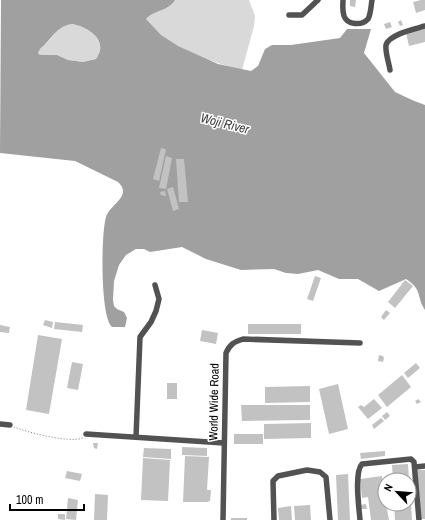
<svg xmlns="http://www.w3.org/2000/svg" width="425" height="520" font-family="'Archivo Narrow',sans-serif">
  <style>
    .green { fill: #d9d9d9 }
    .water { fill: #a0a0a0; fill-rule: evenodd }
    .building { fill: #c2c2c2 }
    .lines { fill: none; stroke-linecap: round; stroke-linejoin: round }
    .path { stroke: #747474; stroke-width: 1; stroke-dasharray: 1 2; stroke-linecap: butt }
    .minor { stroke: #525252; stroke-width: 5.5 }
    .labels { text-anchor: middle; stroke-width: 3; stroke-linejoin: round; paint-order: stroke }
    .street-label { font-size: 12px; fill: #000; stroke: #fff }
    .water-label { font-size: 13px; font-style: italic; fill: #414141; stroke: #fff }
  </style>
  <rect width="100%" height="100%" fill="#fff"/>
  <g class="green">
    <path d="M175 0H249L255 16 254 26 242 70C218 64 180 51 161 35 155 31 151 24 146 19 154 10 169 11 175 0Z"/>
    <path d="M73 24C90 28 109 41 96 59L83 62 68 60 57 55H40L38 53 40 49C52 40 57 25 73 24Z"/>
  </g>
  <path class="water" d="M1 0H175C169 11 154 10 146 19L161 35 178 46 218 64 251 71 258 66 265 49 272 45H291L340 38 347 29H371L364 53 395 92 412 100 425 105V310C416 296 423 290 406 279L379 291 358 279H339L318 270 298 274 286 273 274 269 241 270 206 259 182 247 150 252 144 249H136L126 255 119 265 114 281 113 300 114 306 117 309 124 312 127 318 125 327H112C100 317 101 233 106 217 110 204 133 196 118 182L75 161 0 153ZM73 24C90 28 109 41 96 59L83 62 68 60 57 55H40L38 53 40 49C51 40 57 25 73 24Z"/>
  <g class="building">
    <polygon points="350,0 356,0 355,7 350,6"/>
    <polygon points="421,0 425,0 425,10 416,13 413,2"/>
    <polygon points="401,20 403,25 400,26 398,22"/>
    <polygon points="390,22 392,27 386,29 384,24"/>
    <polygon points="425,28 425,42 409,46 406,33"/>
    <polygon points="161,148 166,149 159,181 153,179"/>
    <polygon points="166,156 172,158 166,189 159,188"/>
    <polygon points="176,159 184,159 188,202 179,202"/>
    <polygon points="173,187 179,209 173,211 167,189"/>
    <polygon points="165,191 166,196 161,195 160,192"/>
    <polygon points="315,276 321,278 313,301 307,299"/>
    <polygon points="405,280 413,286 395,308 388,302"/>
    <polygon points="386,310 390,313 384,320 381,317"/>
    <polygon points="45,320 53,322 52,328 43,325"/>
    <polygon points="55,322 83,325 82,332 54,329"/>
    <rect x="248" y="324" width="53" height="10"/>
    <polygon points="0,325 10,327 9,333 0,332"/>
    <polygon points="202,330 218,333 216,344 200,341"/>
    <polygon points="38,335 62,339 49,414 26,410"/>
    <polygon points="379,355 383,356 384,358 383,362 378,361"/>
    <polygon points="72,362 83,364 78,390 67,388"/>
    <polygon points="416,363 420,368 408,378 404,373"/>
    <polygon points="402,375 411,387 387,407 378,395"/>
    <rect x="167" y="383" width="10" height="16"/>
    <polygon points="338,384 348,429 329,434 319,389"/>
    <polygon points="310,386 310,402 265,403 265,387"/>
    <polygon points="374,399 382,408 368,419 358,407 361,405 364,407"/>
    <polygon points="418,399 421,402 417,404 415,401"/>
    <polygon points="241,405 310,405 310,420 242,421"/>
    <polygon points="387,412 390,416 385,420 382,416"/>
    <polygon points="381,418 384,421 374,429 372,425"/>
    <polygon points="311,423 311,438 264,439 264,424"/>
    <rect x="234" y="434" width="29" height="10"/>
    <polygon points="93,443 98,443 97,449 94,448"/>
    <polygon points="182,447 207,448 207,456 182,455"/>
    <polygon points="144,448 171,449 171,459 143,457"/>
    <polygon points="385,451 385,456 361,459 360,453"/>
    <polygon points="185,456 209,457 207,490 211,490 210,501 207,502 183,502"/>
    <polygon points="143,458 170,460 168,501 141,500"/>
    <polygon points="408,464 409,480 393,480 392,465"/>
    <polygon points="417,470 425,470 425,519 421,519"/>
    <polygon points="67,471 82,474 80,481 65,478"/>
    <polygon points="348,474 350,520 338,520 336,475"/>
    <polygon points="382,476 385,504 386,504 389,520 371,520 368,497 362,498 360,479"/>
    <polygon points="409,490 410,490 412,520 395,520 394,504 409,504"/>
    <polygon points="95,494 108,495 107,520 94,520"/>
    <polygon points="68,498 78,500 76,520 66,519"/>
    <polygon points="366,504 367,509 361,509 360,505"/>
    <polygon points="310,505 311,520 295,520 294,506"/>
    <polygon points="291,506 292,520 279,520 278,508"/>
    <polygon points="58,514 65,514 65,520 58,519"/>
    <rect x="231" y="518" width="16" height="2"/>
  </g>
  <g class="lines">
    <path class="path" d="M14 427C30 433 68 443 83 438"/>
    <g class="minor">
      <path d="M343 0C343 5 342 10 344 16 347 25 362 26 368 19 371 14 371 5 372 0"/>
      <polyline points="289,15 302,15 318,0"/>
      <path d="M390 70C389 63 385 52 386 45 389 34 415 29 425 26"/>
      <polyline points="0,424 10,425"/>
      <polyline points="86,434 224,443"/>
      <polyline points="136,437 140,337 151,322 156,311 159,299 155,285"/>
      <polyline points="415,467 425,466"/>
      <path d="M223 520 226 353C230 344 234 342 243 339L360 343"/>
      <polyline points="274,520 273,481 278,476 307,470 320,472 326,477 330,520"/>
      <path d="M360 520C359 508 354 472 362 464L411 459 414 462 419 520"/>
    </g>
  </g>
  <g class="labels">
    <g class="street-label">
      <text transform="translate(214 402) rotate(-89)" y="4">World Wide Road</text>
    </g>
    <g class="water-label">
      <text transform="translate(225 123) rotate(14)" y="5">Woji River</text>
    </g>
  </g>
  <g transform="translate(397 492) rotate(296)"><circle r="19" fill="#ffffff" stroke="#999999"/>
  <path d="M0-3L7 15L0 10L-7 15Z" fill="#000000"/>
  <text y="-6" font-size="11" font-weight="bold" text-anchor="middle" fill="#000000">N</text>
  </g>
  <path d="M10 504v6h74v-6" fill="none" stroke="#000000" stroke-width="2"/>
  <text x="16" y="504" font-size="12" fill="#000000" stroke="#ffffff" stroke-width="3" paint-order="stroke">100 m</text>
</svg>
